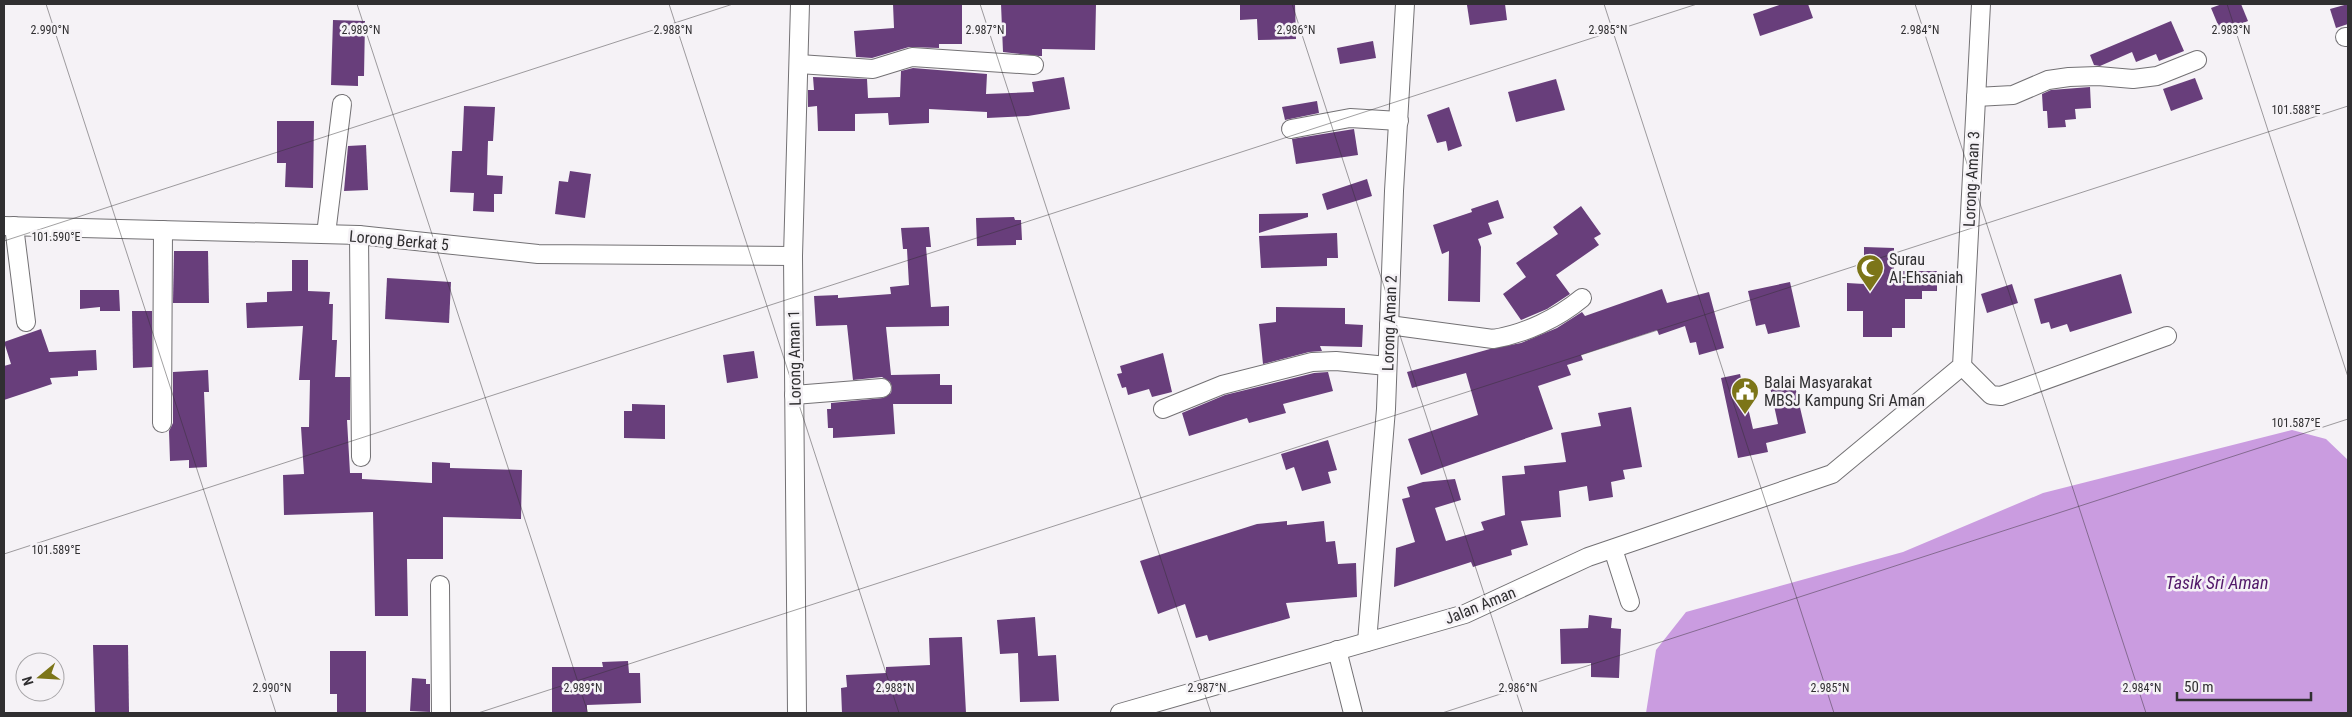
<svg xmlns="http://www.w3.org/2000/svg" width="2352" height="717" font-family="'Roboto Condensed',sans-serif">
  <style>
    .water { fill: #ca9ce0 }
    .building { fill: #683e7b }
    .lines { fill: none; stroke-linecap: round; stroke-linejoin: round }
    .street-casing { stroke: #737174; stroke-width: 20 }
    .street { stroke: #fff; stroke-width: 18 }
    .ticks { fill: none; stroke: #302f31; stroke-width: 1; stroke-opacity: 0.45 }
    .labels { text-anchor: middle; stroke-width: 5; stroke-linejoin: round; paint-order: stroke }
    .street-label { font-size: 16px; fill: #302f31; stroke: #f5f2f6 }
    .poi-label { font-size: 16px; fill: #302f31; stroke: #f5f2f6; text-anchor: start }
    .water-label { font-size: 18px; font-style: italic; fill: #521969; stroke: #f5f2f6 }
    .ticks-label { font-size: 12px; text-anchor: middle; fill: #302f31; stroke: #f5f2f6; stroke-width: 5; stroke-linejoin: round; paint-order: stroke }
  </style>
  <rect width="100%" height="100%" fill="#f5f2f6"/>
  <polygon class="water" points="2292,430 2326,439 2348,460 2348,713 1646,713 1656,650 1686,612 1903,552 2043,493"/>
  <g class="building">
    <polygon points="893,4 962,4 962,44 939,44 939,48 909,47 872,58 856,57 854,31 894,28"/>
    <polygon points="1001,4 1096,4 1095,50 1042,49 1042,56 1039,56 1003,52"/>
    <polygon points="1240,4 1295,4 1296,39 1258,40 1257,19 1240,20"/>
    <polygon points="1505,4 1507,20 1470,25 1467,5"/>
    <polygon points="1782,4 1808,4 1813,18 1760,36 1753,14"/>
    <polygon points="2222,4 2241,4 2248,21 2221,32 2211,8"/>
    <polygon points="2348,4 2348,24 2336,28 2330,9"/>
    <polygon points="333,20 365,21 364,76 358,76 358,86 331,85"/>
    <polygon points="2171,21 2184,51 2159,61 2156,54 2136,62 2132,52 2100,66 2094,65 2090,55"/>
    <polygon points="1373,41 1376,58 1340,64 1337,48"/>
    <polygon points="913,68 987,74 986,94 1034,92 1032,82 1064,77 1070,109 1028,116 987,118 987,112 929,109 929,123 889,125 888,113 855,114 855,131 818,131 817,106 808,107 808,90 814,90 813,77 867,79 868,98 900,97 901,71"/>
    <polygon points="2195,78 2203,99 2171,111 2163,89"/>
    <polygon points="1556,79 1565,110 1516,122 1508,92"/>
    <polygon points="2090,87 2091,108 2075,109 2076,119 2065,120 2066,127 2048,128 2047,111 2043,111 2042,94 2051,90"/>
    <polygon points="1317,101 1319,113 1285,120 1282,107"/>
    <polygon points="464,106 495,107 493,141 488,141 487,175 503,176 502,194 494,194 494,212 473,211 474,193 450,192 452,151 462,151"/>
    <polygon points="1449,107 1462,146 1448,151 1446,141 1437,143 1427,115"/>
    <polygon points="277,121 314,121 313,188 285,187 286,163 277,163"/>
    <polygon points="1354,129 1358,155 1296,164 1292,139"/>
    <polygon points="366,145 368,190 344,191 348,146"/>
    <polygon points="570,171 591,174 585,218 555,214 559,181 568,182"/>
    <polygon points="1367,179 1372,196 1327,210 1322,194"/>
    <polygon points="1498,200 1504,218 1488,223 1492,234 1478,239 1481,247 1480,302 1448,301 1449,251 1442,254 1433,225 1472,212 1471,209"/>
    <polygon points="1581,206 1601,234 1594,238 1599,245 1556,275 1570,294 1547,309 1521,320 1503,294 1526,277 1516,263 1558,234 1553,227"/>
    <polygon points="1308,213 1308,217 1259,233 1259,214"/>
    <polygon points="1014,217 1015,220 1021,220 1022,240 1016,240 1016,245 977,246 976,218"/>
    <polygon points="929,227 931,247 926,247 931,307 949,306 949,326 886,327 891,375 940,374 940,385 952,385 952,404 893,404 895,434 833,438 833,428 828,428 827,409 831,409 831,403 883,398 891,393 892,387 890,382 882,377 853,380 847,325 816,326 814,296 838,295 838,298 891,294 890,287 909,285 907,249 903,249 901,228"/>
    <polygon points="1337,233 1338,258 1327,258 1327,266 1261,268 1259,236"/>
    <polygon points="1864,247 1894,248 1894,271 1937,271 1937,291 1922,291 1922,299 1905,299 1905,328 1892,328 1892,337 1863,337 1863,311 1847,311 1847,283 1864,284"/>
    <polygon points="174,251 208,251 209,303 173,303"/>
    <polygon points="292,260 308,260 308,291 330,292 329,304 333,304 332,340 337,340 335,377 350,377 350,420 347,420 350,473 362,473 362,479 432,483 432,462 450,463 450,468 522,470 521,519 443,517 443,559 407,559 408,616 375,616 373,512 284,515 283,475 304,474 301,427 309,427 310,380 299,380 303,326 247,328 246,303 267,302 267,292 292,291"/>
    <polygon points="2121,274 2132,313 2070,332 2067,324 2051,329 2049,322 2041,324 2034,299"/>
    <polygon points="387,278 451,282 449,323 385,319"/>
    <polygon points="1790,282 1800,327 1768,334 1765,324 1756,326 1748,291"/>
    <polygon points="2012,284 2018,303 1987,313 1981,294"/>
    <polygon points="1662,289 1667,303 1709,292 1724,348 1699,355 1696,342 1690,343 1685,326 1659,335 1657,330 1581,355 1583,360 1567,365 1571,375 1538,386 1553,429 1421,475 1408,439 1478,415 1466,373 1412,388 1407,372 1490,349 1521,343 1557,328 1582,312 1585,316"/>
    <polygon points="80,290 119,290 120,311 100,311 100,307 80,309"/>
    <polygon points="1276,307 1345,308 1345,324 1363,325 1362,347 1320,346 1322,351 1309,352 1263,364 1259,324 1276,322"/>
    <polygon points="132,311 152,311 152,367 133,368"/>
    <polygon points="41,329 49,352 96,350 97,370 78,371 78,376 50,378 52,384 4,400 4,366 11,364 4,342"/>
    <polygon points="754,351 758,378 727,383 723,355"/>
    <polygon points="1163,353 1172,392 1152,397 1149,389 1128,395 1126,387 1122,388 1117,374 1122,373 1120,366"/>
    <polygon points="208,370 209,392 204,392 207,467 189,468 189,460 170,461 169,431 173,423 173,372"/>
    <polygon points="1328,372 1333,391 1283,404 1286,413 1249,423 1247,418 1189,436 1182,413 1225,395 1314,373"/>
    <polygon points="1740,374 1753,429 1778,424 1770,387 1794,382 1806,433 1766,443 1768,452 1738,458 1721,378"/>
    <polygon points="632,404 665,405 665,439 624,438 624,411 632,411"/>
    <polygon points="1631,407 1642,467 1623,470 1625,479 1611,482 1613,497 1589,501 1587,486 1559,491 1561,517 1521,521 1528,545 1511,550 1512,555 1473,567 1471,562 1394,587 1396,548 1415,542 1402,499 1410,497 1407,487 1423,482 1455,479 1461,500 1435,508 1446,541 1484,530 1481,522 1505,515 1502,476 1525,474 1524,466 1566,462 1561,433 1601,426 1598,413"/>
    <polygon points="1328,440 1337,470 1328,472 1331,483 1302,491 1294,467 1286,470 1281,454"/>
    <polygon points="1287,521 1287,525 1324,521 1326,542 1335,541 1338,564 1356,563 1357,597 1286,603 1290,618 1209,641 1207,635 1196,638 1185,604 1158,614 1140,561 1257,524"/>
    <polygon points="1589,615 1612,618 1611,628 1621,629 1619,678 1591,677 1591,663 1561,664 1560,629 1588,628"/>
    <polygon points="1035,617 1038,656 1056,655 1059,701 1020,702 1018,653 1000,654 997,620"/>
    <polygon points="962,637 966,713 842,713 841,688 847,687 846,675 886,673 886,667 930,665 929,638"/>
    <polygon points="93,645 128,645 129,713 95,713"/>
    <polygon points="330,651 366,651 366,713 337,713 337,694 330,694"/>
    <polygon points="628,661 629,673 640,673 641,703 587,705 587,713 552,713 552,667 603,667 602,662"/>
    <polygon points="412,678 426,679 426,684 430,684 430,712 410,711"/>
  </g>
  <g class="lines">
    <g class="street-casing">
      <g id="street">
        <polyline points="2345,37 2348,37"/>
        <polyline points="799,64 873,69 912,57 1034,65"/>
        <polyline points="1976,97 2013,95 2048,80 2069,77 2098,76 2133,79 2157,76 2197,60"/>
        <polyline points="1291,129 1350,118 1399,121"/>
        <polyline points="4,226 359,235 538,254 793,256"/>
        <polyline points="14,226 26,322"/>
        <polyline points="326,234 342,104"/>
        <polyline points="359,235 361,457"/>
        <path d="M1389 325 1493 339C1525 334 1558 318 1582 298"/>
        <polyline points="1962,366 1991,395 2001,396 2167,336"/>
        <polyline points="794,395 882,388"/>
        <polyline points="1163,409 1222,385 1312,362 1336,361 1387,366"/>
        <polyline points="162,423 163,230"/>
        <polyline points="1613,549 1630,602"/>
        <polyline points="440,585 441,713"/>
        <polyline points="1367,642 1386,409 1394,191 1405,4"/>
        <polyline points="1337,650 1353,713"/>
        <polyline points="797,713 793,256 800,4"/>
        <polyline points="1120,713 1465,614 1588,557 1832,474 1962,366 1981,4"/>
      </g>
    </g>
    <use href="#street" class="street"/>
  </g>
  <path class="ticks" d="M46 4 276 713M357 4 588 713M669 4 899 713M980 4 1211 713M1292 4 1523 713M1604 4 1834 713M1915 4 2146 713M2227 4 2348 377M4 241 733 4M4 554 1697 4M478 713 2348 106M1442 713 2348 419"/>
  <defs>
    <g id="mosque-pin" transform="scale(1.4375)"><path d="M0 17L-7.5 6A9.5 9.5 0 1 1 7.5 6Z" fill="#7c7518" stroke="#f5f2f6"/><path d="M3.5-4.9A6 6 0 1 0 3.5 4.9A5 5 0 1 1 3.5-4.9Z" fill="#fff"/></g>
    <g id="civic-pin" transform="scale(1.4375)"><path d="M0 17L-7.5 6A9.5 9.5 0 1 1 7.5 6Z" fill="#7c7518" stroke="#f5f2f6"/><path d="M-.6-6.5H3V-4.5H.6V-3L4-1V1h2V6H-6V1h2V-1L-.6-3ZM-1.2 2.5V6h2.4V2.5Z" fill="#fff"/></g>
  </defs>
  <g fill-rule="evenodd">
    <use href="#mosque-pin" x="1870" y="268"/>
    <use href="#civic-pin" x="1745" y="391"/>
  </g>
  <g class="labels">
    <g class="street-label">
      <text transform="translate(1971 179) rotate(-87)" y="6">Lorong Aman 3</text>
      <text transform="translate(399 240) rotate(5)" y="6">Lorong Berkat 5</text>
      <text transform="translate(1389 323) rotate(-88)" y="6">Lorong Aman 2</text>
      <text transform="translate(794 358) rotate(-91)" y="6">Lorong Aman 1</text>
      <text transform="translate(1480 605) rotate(-22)" y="6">Jalan Aman</text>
    </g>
    <g class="poi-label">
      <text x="1889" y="265">Surau<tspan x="1889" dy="18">Al-Ehsaniah</tspan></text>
      <text x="1764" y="388">Balai Masyarakat<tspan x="1764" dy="18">MBSJ Kampung Sri Aman</tspan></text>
    </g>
    <g class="water-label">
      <text x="2217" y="589">Tasik Sri Aman</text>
    </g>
  </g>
  <g class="ticks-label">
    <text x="50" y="34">2.990°N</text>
    <text x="361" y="34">2.989°N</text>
    <text x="673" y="34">2.988°N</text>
    <text x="985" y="34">2.987°N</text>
    <text x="1296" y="34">2.986°N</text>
    <text x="1608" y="34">2.985°N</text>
    <text x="1920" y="34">2.984°N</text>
    <text x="2231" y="34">2.983°N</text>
    <text x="2296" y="114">101.588°E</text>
    <text x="56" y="241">101.590°E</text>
    <text x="2296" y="427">101.587°E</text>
    <text x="56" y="554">101.589°E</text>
    <text x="272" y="692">2.990°N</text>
    <text x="583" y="692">2.989°N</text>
    <text x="895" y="692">2.988°N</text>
    <text x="1207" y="692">2.987°N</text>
    <text x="1518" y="692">2.986°N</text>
    <text x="1830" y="692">2.985°N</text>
    <text x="2142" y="692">2.984°N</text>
  </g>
  <rect width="2352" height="717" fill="none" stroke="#302f31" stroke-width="10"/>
  <g transform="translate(40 677) rotate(252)"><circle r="24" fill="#f5f2f6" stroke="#a6a4a7"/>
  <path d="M0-4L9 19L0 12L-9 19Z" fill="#7c7518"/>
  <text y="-8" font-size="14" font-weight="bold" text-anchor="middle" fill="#302f31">N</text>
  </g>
  <path d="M2177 692v8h134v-8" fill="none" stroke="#302f31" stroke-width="2.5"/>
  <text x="2184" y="692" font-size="15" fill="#302f31" stroke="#f5f2f6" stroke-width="4" paint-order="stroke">50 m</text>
</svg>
